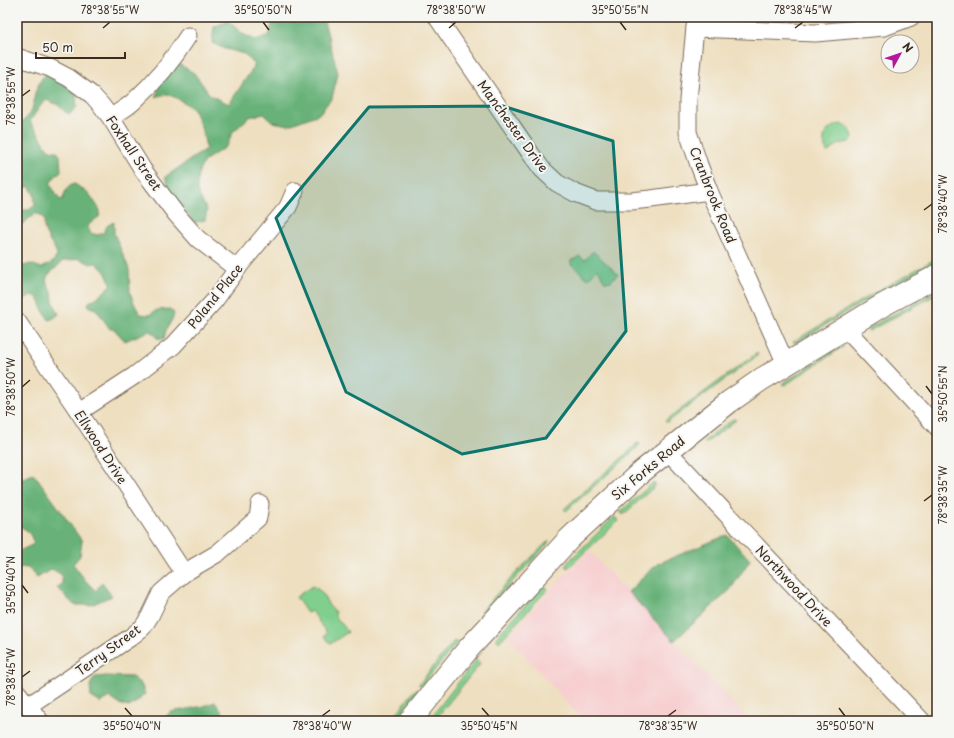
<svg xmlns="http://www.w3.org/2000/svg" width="954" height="738" font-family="'Playpen Sans',sans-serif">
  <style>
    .built { fill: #f7cfd0 }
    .green { fill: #80cf8e; stroke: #5e7c56 }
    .forest { fill: #68b279; stroke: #526e4c }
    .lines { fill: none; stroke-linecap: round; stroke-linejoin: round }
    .minor-casing { stroke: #7a6957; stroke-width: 19 }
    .major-casing { stroke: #7a6957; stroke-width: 24 }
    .minor { stroke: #fff; stroke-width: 17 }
    .major { stroke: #fff; stroke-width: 22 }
    .marked { fill: #0f766e; fill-opacity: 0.2; stroke: #0f766e; stroke-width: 3; stroke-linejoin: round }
    .ticks { fill: none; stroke: #3b2a1e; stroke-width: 1.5 }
    .labels { text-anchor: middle; stroke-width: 4; stroke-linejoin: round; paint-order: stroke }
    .street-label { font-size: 13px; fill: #3b2a1e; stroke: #f6f6f2 }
    .neatline { fill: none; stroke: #3b2a1e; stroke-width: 1.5 }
    .ticks-label { font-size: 10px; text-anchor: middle; fill: #3b2a1e }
  </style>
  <rect width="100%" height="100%" fill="#f6f6f2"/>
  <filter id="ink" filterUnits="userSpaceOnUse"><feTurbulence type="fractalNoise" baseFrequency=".025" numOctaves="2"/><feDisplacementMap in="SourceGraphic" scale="8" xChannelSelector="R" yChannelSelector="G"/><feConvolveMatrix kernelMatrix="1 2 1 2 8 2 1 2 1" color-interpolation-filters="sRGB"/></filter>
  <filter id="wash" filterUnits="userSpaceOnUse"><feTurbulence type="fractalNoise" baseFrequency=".012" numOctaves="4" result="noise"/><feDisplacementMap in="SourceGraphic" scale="16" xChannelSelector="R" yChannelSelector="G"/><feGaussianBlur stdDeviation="0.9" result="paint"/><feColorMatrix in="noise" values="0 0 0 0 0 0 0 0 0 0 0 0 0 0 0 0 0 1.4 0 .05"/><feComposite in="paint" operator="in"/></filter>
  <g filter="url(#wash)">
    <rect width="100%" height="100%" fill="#eedfc0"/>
    <polygon class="built" points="589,551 750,721 584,721 508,637 552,588"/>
    <g class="green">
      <path d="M840 124C848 125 852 131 853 139 849 144 843 142 838 145 834 147 831 151 827 152 820 138 825 128 840 124Z"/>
      <path d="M593 251 618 274 611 281 606 282C601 279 602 273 597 269L588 279 571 264V261L575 259 579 256 585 260Z"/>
      <path d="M937 258V262C890 286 845 312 801 340L795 343 793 342 865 298Z"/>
      <polygon points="937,291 937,294 869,331 868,331 870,327"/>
      <polygon points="842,345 844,346 785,385 782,384"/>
      <polygon points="757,353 758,355 669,421 667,422 665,421"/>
      <polygon points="733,419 736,420 706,443 704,443 704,441"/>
      <polygon points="637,443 640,444 636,449 566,511 564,509 634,447"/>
      <polygon points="653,483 656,485 623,515 620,512"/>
      <polygon points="614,517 616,518 618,521 568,568 566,567 568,562"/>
      <polygon points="549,540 548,543 546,546 486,609 481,611 514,575"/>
      <path d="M312 586C322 590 323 595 328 604 329 607 333 609 335 612V616L342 624 348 632 330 644 324 636 327 634 312 611 307 613 296 597Z"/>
      <polygon points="542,587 546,587 548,589 499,642 497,640 498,635"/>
      <polygon points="454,641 457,643 422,685 419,685 419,684"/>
      <polygon points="476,660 480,663 479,665 434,721 428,721"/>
      <polygon points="417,689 418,691 395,721 391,721 414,691"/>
    </g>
    <g class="forest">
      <path d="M274 17H323L338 73 332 98 319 114 289 125 273 122 264 114 249 117 232 133 227 146 204 161 198 174 197 191 207 211 205 220 194 223 170 190 165 177 206 149 203 132 193 108C184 104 176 95 166 95 163 94 159 96 156 97L159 85 177 63 194 73 210 95 229 104 255 65 244 54 225 49 212 43 214 27 228 21 243 34 255 40 269 35Z"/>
      <path d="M46 73 72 85 76 94 77 107 70 114 65 112 58 105 47 100 41 105 30 121 32 125 38 133 48 149 53 151H57L60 156 61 171 53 179 50 184 60 200 63 199C65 191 67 186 75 184L90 195 100 210 99 217 94 220 88 226 90 233 98 235 103 233 108 225 114 222V233L129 269 130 292 134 303 140 314 149 315 157 310 170 309 174 313 173 318 166 330 164 339 157 338 155 334 149 331 125 341 114 329H110L96 309 92 308 88 305 89 302C98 297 106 292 111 283L105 272 96 263 90 264 79 258 72 260 63 261 48 275 46 281 52 292 53 301 59 314 54 318 49 320 42 309 41 304 36 296 31 295 23 300 17 296V264L24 266 30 264 42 268 53 262 57 256 55 249 50 242 46 234 44 227V220L40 214H35L17 228V214L24 210H29L35 205 34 194 29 186 17 192V124C25 122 31 114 33 106 34 102 34 97 35 93 38 85 41 79 46 73Z"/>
      <path d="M33 474 38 479 82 541 80 556 73 564 86 581 96 591 102 582 112 596 91 605H74L57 588 62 584V575L52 569 37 578 28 568 19 567 17 552 34 544C30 532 28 530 17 525V481Z"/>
      <polygon points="727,535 750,560 730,590 674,641 628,592 657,564"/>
      <polygon points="107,676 132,677 141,684 145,694 138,701 129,707 119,704 109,697 101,703 91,697 90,685 95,677"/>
      <polygon points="215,702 228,721 160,721 171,712 204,706"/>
    </g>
  </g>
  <g filter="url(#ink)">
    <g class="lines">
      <g class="minor-casing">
        <g id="minor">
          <polyline points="437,17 449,35 531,154 542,169 557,183 575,193 596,201 631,201 651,199 709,191"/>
          <polyline points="696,17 688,100 688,132 699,165 709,191 786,364"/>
          <polyline points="695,28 815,33 884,27 911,17"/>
          <polyline points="17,57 50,68 69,78 92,95 101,105 111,118 143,170 176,214 198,239 237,269"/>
          <path d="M111 118C118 112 127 108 134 101 155 82 173 60 188 36"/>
          <polyline points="17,321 79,412 184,573"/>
          <polyline points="845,328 937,427"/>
          <polyline points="79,412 134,376 173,346 215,300 240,265 288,207 295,191"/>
          <polyline points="667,450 718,505 922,721"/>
          <polyline points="17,692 40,721"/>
          <polyline points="28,706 131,637 143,627 150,616 161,593 184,573 218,553 258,518 260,504"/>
        </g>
      </g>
      <g class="major-casing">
        <polyline id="major" points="410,721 469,648 495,620 569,539 640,473 729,402 762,379 883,305 937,276"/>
      </g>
      <use href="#minor" class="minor"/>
      <use href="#major" class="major"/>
    </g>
  </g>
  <path class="marked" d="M503 106 613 141 626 331 546 438 462 454 346 392 276 218 369 107Z"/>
  <path class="ticks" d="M263 22 269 30M620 22 626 30M103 28 110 22M449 28 456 22M795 28 803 22M22 96 30 90M924 210 932 204M926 386 932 394M22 387 30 380M924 501 932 495M22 585 28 593M22 677 30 671M125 708 132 716M482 708 489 716M839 708 845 716M322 716 330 710M668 716 676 710"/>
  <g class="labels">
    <g class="street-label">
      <text transform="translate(513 126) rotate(54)" y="5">Manchester Drive</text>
      <text transform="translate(134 153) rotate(56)" y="5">Foxhall Street</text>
      <text transform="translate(713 195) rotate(68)" y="5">Cranbrook Road</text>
      <text transform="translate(215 296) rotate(-51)" y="5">Poland Place</text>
      <text transform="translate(101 447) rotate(57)" y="5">Ellwood Drive</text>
      <text transform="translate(648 468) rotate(-40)" y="5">Six Forks Road</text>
      <text transform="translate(794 586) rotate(47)" y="5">Northwood Drive</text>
      <text transform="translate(108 650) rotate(-36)" y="5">Terry Street</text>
    </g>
  </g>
  <rect width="954" height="738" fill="none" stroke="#f6f6f2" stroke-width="44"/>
  <g transform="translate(900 54) rotate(50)"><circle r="19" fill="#f6f6f2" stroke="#aba49d"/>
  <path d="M0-3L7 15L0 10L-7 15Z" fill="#b5179e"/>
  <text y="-6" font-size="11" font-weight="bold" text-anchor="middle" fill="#3b2a1e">N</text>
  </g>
  <path d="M36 52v6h89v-6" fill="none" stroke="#3b2a1e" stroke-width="2"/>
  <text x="42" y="52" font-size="12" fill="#3b2a1e" stroke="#f6f6f2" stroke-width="3" paint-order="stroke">50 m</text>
  <rect x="22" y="22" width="910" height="694" class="neatline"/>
  <g class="ticks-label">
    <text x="110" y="14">78°38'55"W</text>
    <text x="263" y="14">35°50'50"N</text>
    <text x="456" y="14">78°38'50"W</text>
    <text x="620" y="14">35°50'55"N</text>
    <text x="803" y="14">78°38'45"W</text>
    <text transform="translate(11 96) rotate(-90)" y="4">78°38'55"W</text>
    <text transform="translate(943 204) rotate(-90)" y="4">78°38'40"W</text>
    <text transform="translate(11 387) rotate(-90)" y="4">78°38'50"W</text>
    <text transform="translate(943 394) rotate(-90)" y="4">35°50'55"N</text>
    <text transform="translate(943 495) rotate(-90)" y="4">78°38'35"W</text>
    <text transform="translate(11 585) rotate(-90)" y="4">35°50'40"N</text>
    <text transform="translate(11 677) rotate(-90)" y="4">78°38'45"W</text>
    <text x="132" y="730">35°50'40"N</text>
    <text x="322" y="730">78°38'40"W</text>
    <text x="489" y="730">35°50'45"N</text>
    <text x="668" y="730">78°38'35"W</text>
    <text x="845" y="730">35°50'50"N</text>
  </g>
</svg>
